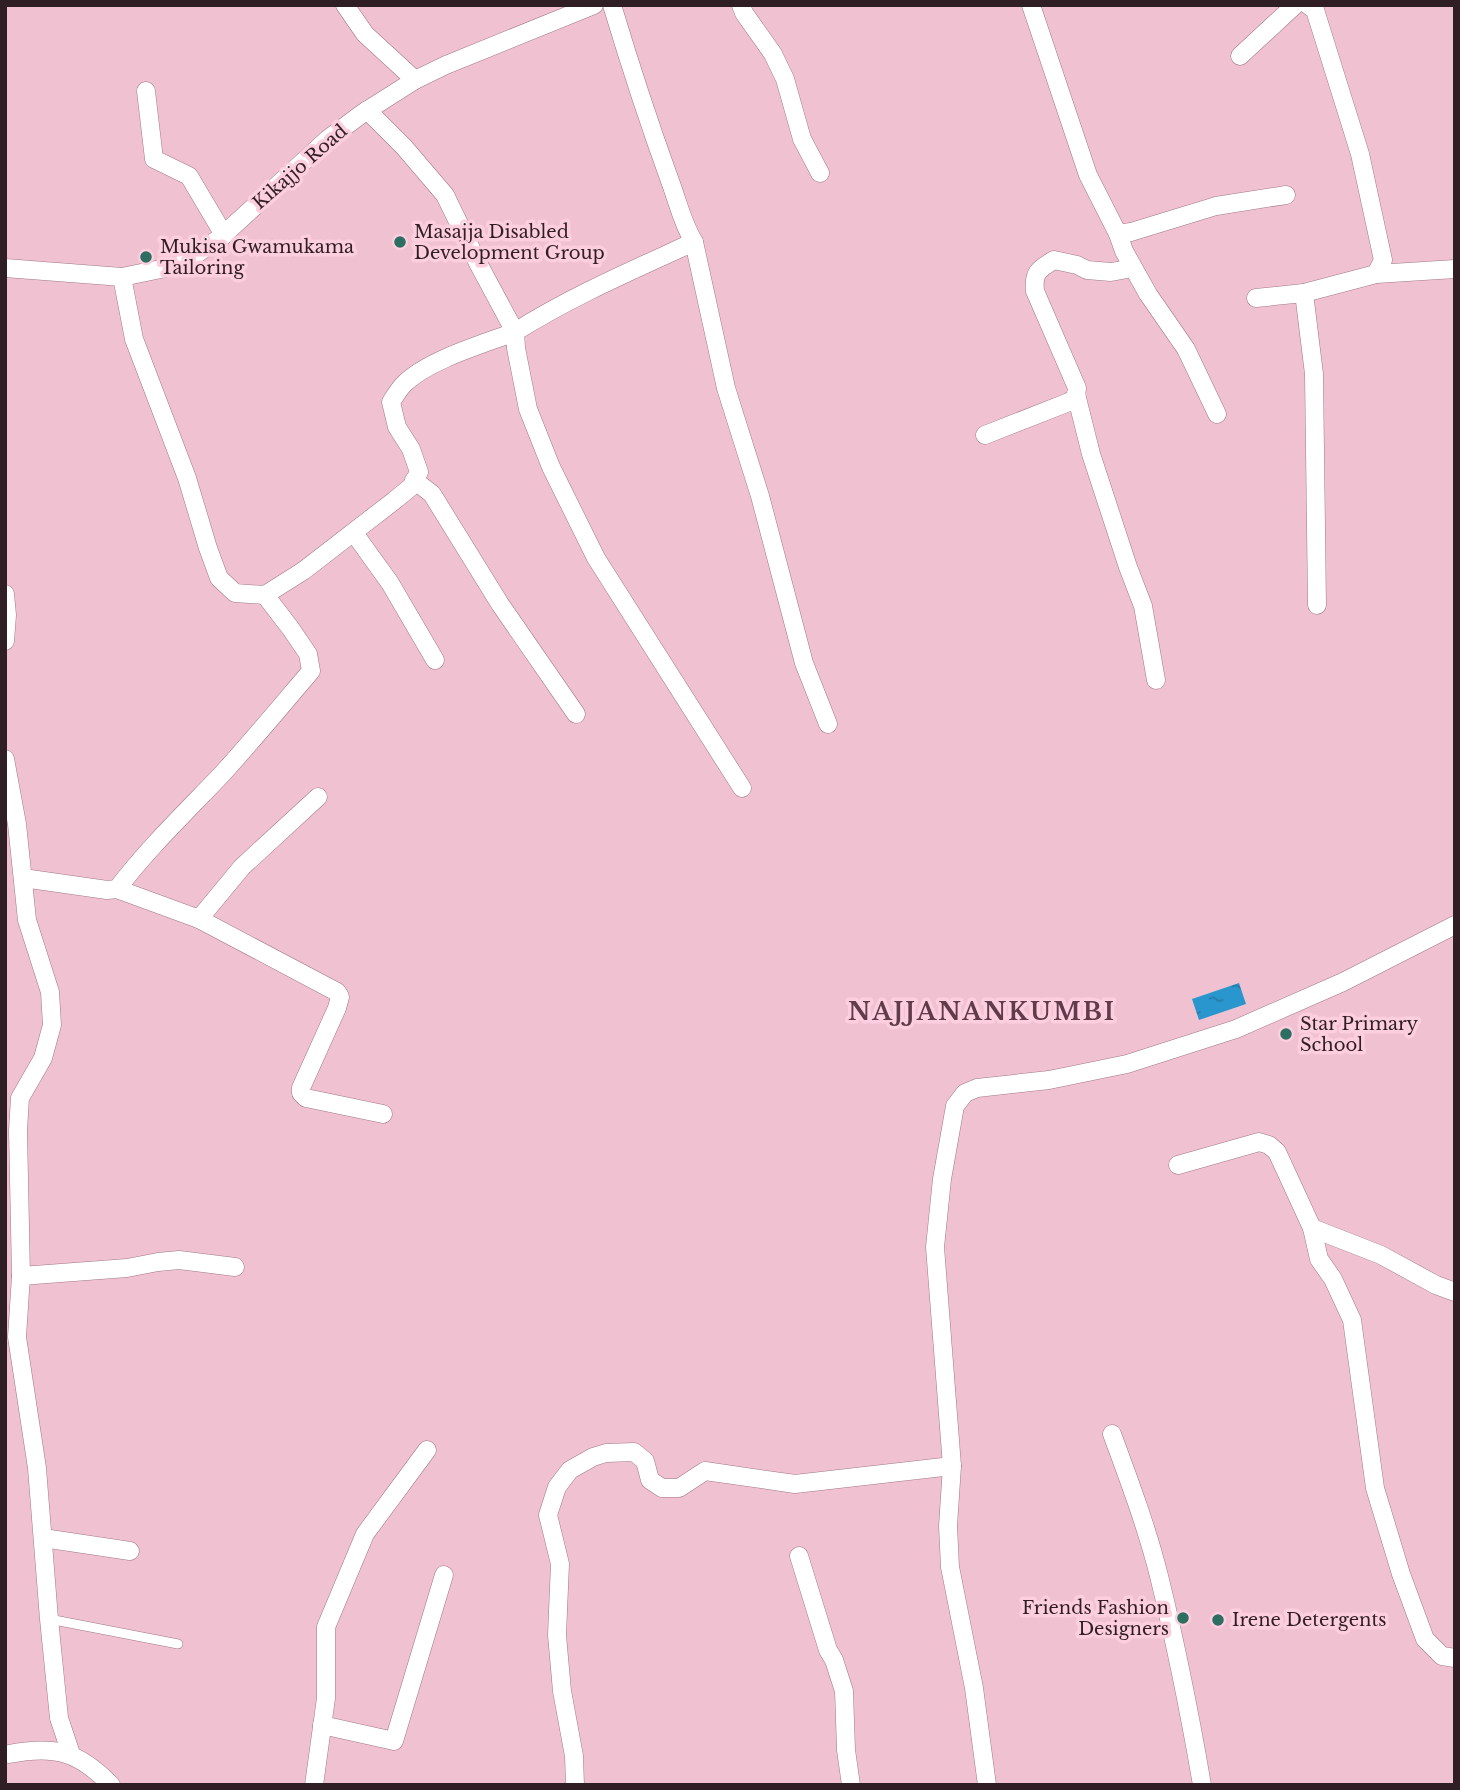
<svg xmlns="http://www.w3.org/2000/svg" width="1460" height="1790" font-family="'Libre Baskerville',serif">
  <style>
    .water { fill: url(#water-ripples) }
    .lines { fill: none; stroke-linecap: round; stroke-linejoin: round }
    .lane-casing { stroke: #a27887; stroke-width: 10 }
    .street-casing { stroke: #a27887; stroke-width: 19 }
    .lane { stroke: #fff; stroke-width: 9 }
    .street { stroke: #fff; stroke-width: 18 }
    .poi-dot { fill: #2c6f60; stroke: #fccede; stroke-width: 2.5 }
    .labels { text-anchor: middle; stroke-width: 7; stroke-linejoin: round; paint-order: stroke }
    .street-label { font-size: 18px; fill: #2f1e24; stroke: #fccede }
    .poi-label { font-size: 18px; fill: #2f1e24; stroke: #fccede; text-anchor: start }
    .district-label { font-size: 24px; font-weight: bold; letter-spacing: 2px; fill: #603b49; stroke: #fccede }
  </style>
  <defs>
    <pattern id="water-ripples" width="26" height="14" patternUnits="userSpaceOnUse" patternTransform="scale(1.75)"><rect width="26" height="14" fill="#2997ce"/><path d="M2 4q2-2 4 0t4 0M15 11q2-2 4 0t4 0" fill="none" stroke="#247ba7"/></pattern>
  </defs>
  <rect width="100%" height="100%" fill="#efc1d1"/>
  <polygon class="water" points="1239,983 1246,1004 1199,1020 1192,999"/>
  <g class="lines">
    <g class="lane-casing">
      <polyline id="lane" points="49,1619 178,1644"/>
    </g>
    <g class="street-casing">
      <g id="street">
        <polyline points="345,5 365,34 415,80"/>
        <path d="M612 5C630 65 649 123 670 181 678 202 682 223 694 242 633 270 572 296 515 332L516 348 528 409 551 467 596 558 742 788"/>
        <polyline points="741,5 744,13 773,54 785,79 802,139 820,173"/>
        <polyline points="1031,5 1088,175 1118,234 1124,251 1148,294 1186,349 1217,414"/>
        <polyline points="1308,5 1315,10 1360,154 1383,260 1376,274"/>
        <polyline points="1240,56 1295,5"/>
        <polyline points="146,91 154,159 189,176 224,235"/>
        <polyline points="1118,234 1131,232 1216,206 1286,195"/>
        <polyline points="694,242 726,388 760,496 804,663 828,724"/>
        <polyline points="5,268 122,277 180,265 220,238 328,139 363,113 415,80 446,65 594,5"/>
        <path d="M122 277 134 339 187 478 208 548 219 578 235 593 265 595 303 571 395 500 412 486 419 472 411 449 397 427 391 402C395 396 399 389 404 384 428 360 483 344 515 332L479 265 445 195 404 147 367 110"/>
        <polyline points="1304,293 1314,374 1317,605"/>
        <polyline points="1256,298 1304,293 1376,274 1455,269"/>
        <polyline points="1076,394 1091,454 1128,567 1143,606 1156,680"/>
        <path d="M985 435 1069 402 1076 397 1077 388 1035 291C1033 272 1039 269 1054 260L1077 265 1087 270 1111 272 1133 268"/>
        <polyline points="414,480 432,494 500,604 576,714"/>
        <polyline points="354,533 390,583 435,660"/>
        <polyline points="5,594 7,615 5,641"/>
        <polyline points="5,759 17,824 27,920 50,992 52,1025 43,1058 20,1098 18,1130 21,1276 17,1337 37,1468 49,1619 59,1718 71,1754"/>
        <path d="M23 878 107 890 117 889C149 847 187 811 223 773 253 740 282 705 311 671L308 654 291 629 265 595"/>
        <polyline points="117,889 199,919 242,867 318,797"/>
        <polyline points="199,919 337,992 340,997 337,1008 301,1088 301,1093 306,1098 383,1114"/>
        <polyline points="1178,1165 1259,1142 1269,1145 1277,1152 1312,1228 1319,1259 1333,1279 1352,1320 1375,1488 1401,1574 1425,1639 1442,1656 1455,1658"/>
        <polyline points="1312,1228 1381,1255 1436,1285 1455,1292"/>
        <polyline points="21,1276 127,1268 158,1262 179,1260 235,1267"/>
        <path d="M1112 1434C1129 1480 1147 1528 1159 1576 1176 1645 1190 1715 1202 1785"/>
        <polyline points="43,1538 130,1551"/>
        <polyline points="799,1556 828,1650 834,1660 844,1691 846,1750 851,1785"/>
        <polyline points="322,1725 394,1741 444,1575"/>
        <path d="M9 1754C54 1745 78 1751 111 1785"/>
        <polyline points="314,1785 326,1698 326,1627 365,1534 427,1450"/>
        <polyline points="575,1785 574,1756 562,1691 557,1635 560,1564 548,1515 557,1487 570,1470 593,1457 606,1453 634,1452 645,1461 650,1480 662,1488 679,1488 705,1471 795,1484 952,1466"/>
        <polyline points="987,1785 974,1688 950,1567 948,1526 952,1466 935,1247 942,1179 955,1106 965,1093 977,1088 1049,1080 1127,1064 1236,1029 1343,982 1455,925"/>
      </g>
    </g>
    <use href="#lane" class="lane"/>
    <use href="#street" class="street"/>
  </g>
  <g class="poi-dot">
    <circle cx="400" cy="242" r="7"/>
    <circle cx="146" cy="257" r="7"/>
    <circle cx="1286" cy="1034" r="7"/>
    <circle cx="1183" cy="1618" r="7"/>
    <circle cx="1218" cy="1620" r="7"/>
  </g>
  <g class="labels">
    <g class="street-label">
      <text transform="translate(300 167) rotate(-41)" y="6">Kikajjo Road</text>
    </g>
    <g class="poi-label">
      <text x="414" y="238">Masajja Disabled<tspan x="414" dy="21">Development Group</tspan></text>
      <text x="160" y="253">Mukisa Gwamukama<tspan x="160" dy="21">Tailoring</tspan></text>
      <text x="1300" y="1030">Star Primary<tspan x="1300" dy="21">School</tspan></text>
      <text x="1169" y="1614" text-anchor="end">Friends Fashion<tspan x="1169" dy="21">Designers</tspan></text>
      <text x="1232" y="1626">Irene Detergents</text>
    </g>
    <g class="district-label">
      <text x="982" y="1020">NAJJANANKUMBI</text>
    </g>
  </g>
  <rect width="1460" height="1790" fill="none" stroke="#2f1e24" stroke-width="14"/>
</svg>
